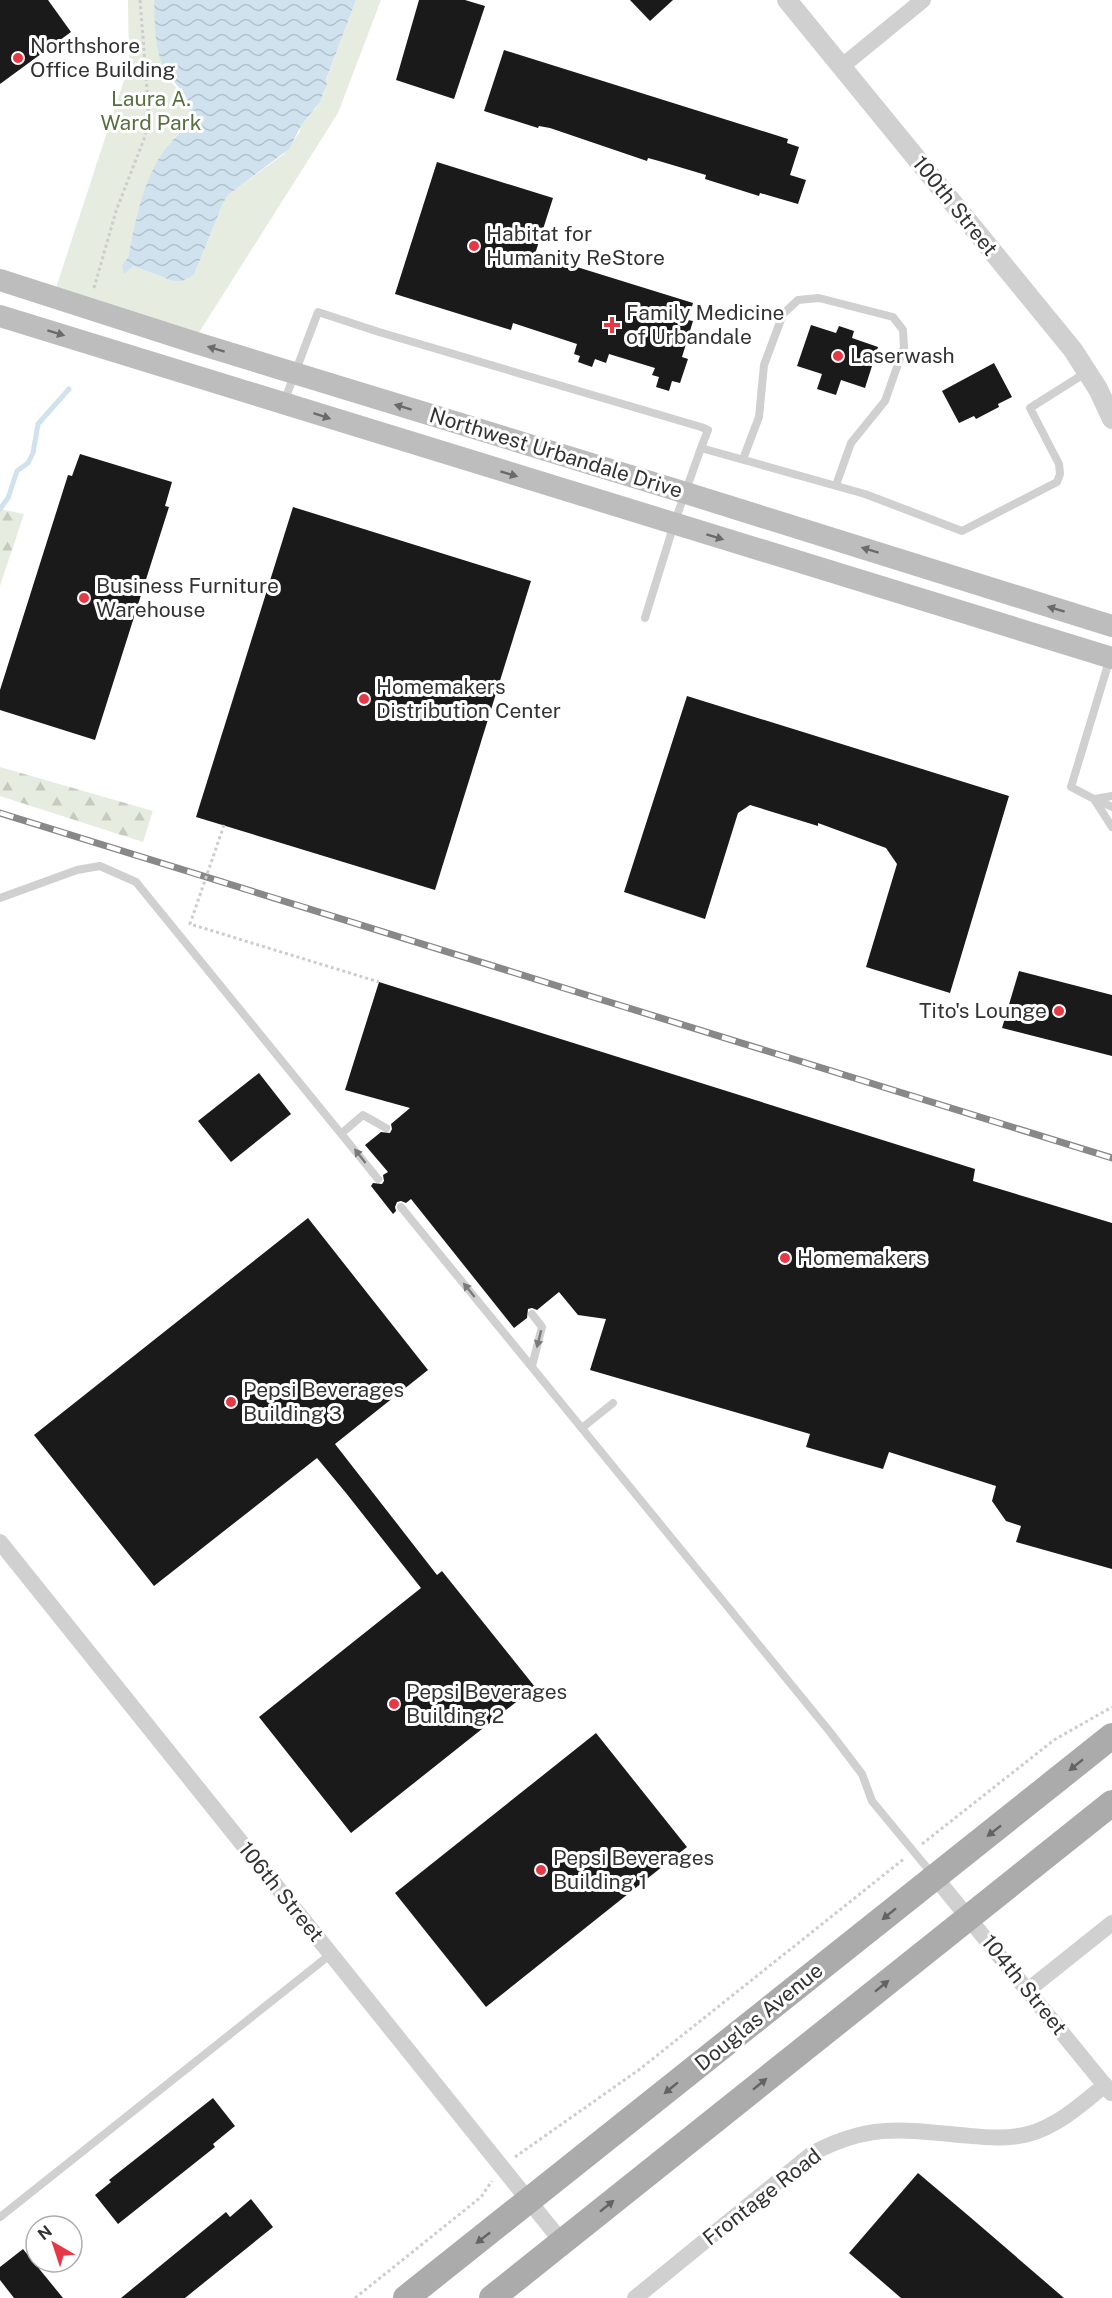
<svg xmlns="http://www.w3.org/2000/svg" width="1112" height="2298" font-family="'Public Sans',sans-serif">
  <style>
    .forest { fill: url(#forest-firs) }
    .park { fill: #e6ecdf }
    .water { fill: url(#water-waves) }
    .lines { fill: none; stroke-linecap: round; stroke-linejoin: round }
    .stream { stroke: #cfe2ee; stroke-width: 5 }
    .building { fill: #1a1a1a }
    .path { stroke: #cdcdcd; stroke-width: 3; stroke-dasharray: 3 3; stroke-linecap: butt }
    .service { stroke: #d0d0d0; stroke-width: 8 }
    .minor { stroke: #d0d0d0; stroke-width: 16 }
    .tertiary { stroke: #d0d0d0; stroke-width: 20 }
    .secondary { stroke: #bdbdbd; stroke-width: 22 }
    .primary { stroke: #ababab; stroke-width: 26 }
    .rail-casing { stroke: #888; stroke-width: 7 }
    .rail { stroke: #fff; stroke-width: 4.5; stroke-dasharray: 14; stroke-linecap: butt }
    .path-bridge { stroke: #cdcdcd; stroke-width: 3; stroke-dasharray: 3 3; stroke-linecap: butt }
    .oneway { fill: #6a6a6a }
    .oneway2 { fill: #7a7a7a }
    .oneway3 { fill: #636363 }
    .poi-dot { fill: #e63946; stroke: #fff; stroke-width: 2 }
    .labels { text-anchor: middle; stroke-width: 6; stroke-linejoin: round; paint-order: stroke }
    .poi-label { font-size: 21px; fill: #333; stroke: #fff; text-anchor: start }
    .park-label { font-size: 21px; fill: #56703f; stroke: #fff }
    .street-label { font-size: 21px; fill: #333; stroke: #fff }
  </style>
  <defs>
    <pattern id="forest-firs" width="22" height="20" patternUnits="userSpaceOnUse" patternTransform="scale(1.5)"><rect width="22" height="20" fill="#e6ecdf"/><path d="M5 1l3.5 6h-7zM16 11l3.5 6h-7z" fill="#c6cbc0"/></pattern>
    <pattern id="water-waves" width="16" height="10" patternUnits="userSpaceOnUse" patternTransform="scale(1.5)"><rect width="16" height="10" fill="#cfe2ee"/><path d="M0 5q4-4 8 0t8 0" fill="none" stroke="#b2c2cd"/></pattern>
  </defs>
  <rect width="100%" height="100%" fill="#fff"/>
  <g class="forest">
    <polygon points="0,509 24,514 0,586"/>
    <polygon points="0,767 153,811 143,842 0,796"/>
  </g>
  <path class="park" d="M128 0H154C155 20 159 55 166 73 171 87 190 94 190 111 189 127 173 137 165 149 144 181 135 222 128 258L133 266 173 281 194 275 223 203 228 195 284 154 299 133 301 126 316 108 323 96 327 85 326 81 356 0H381L338 113 193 342 53 297 129 65Z"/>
  <path class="water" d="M154 0H356L326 80 327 85 320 102 301 126 289 149 228 195 223 203 194 275 182 281H173L133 266 124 274 122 265 128 258C135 222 143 180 165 149 174 137 190 127 190 111 190 93 168 80 162 64 154 43 155 22 154 0Z"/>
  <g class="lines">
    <polyline class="stream" points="0,509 8,498 17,471 28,463 33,453 38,424 69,389"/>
  </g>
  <g class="building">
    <polygon points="0,0 48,0 71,32 0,84"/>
    <polygon points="419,0 465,0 485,6 454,99 396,80"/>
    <polygon points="630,0 673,0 650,21"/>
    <polygon points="504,50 788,139 787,143 799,147 790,175 806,180 798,204 760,193 759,196 705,179 706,175 659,161 648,158 647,161 550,128 539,126 538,128 484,111"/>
    <polygon points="437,162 553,198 535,254 693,303 688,320 693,321 682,357 688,359 680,383 672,381 669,391 656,387 659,377 652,375 655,368 609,354 606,363 595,359 592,367 578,362 580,356 574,354 577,344 513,323 511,330 395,294"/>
    <polygon points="811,325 836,333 839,326 854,331 852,338 878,347 865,388 841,380 836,395 817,389 822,374 797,366"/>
    <polygon points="994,363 1012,397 998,404 999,407 976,419 974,416 959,423 942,391"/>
    <polygon points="80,454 172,482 165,506 169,507 95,740 0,710 0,690 68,475 72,476"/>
    <polygon points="293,507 531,581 435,890 196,817"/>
    <polygon points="687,696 1009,796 950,993 866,967 897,864 886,848 818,823 818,826 750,805 738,813 705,919 624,892"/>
    <polygon points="1019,971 1112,995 1112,1056 1002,1028"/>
    <polygon points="379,982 975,1169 973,1181 1112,1223 1112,1569 1016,1542 1021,1526 1006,1521 992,1501 996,1486 889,1452 883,1469 806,1447 810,1434 590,1370 606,1319 578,1315 559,1292 537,1310 532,1308 528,1309 527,1318 514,1328 411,1199 406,1203 401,1201 397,1202 395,1207 396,1211 393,1214 371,1186 373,1183 382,1184 384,1181 383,1175 388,1172 365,1145 381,1132 390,1133 392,1129 391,1124 410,1108 345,1090"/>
    <polygon points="259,1073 291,1114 231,1162 198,1121"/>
    <polygon points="308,1218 428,1370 335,1444 437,1575 442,1571 535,1687 351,1833 259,1717 421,1588 346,1493 317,1458 154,1586 34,1435"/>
    <polygon points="596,1733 687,1847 486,2007 395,1893"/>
    <polygon points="213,2098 235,2126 213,2144 215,2147 118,2224 95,2195 111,2182 109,2180"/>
    <polygon points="918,2173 970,2217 1064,2298 901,2298 849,2253"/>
    <polygon points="251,2199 273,2227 185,2298 121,2298 226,2212 230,2217"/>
    <polygon points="23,2249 63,2298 14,2298 0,2280 0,2267"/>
  </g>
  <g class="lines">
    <g class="path">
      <polyline points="94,288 116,211 144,139 148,121 148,102 140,0"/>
      <polyline points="922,1844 1054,1740 1112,1707"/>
      <polyline points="515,2157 640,2069 905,1858"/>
      <polyline points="355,2298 481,2197 492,2181"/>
    </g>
    <g class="service">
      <polyline points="284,402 318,312 379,332 701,427 708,430 701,448 865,494 962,531 1057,482 1060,474 1059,464 1030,408 1087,372"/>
      <polyline points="743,459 759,417 764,365 783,314 798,300 819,298 893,317 903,330 904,347 885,401 851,443 836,485"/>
      <polyline points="645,618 674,524 701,448"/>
      <polyline points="1110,658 1071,787 1094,799 1112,827"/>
      <polyline points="1095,799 1112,807"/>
      <polyline points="1095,799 1112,796"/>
      <polyline points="0,898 77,870 100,866 136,882 378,1179"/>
      <polyline points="342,1133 363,1115 386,1128"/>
      <polyline points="401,1207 830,1732 862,1774 872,1801 933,1875"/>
      <polyline points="532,1314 542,1327 532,1366"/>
      <polyline points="582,1428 613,1403"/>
      <polyline points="0,2217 331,1954"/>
    </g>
    <g class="minor">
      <polyline points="841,67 923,0"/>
      <polyline points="0,1542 562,2242"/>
      <polyline points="935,1877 1111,2093"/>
      <polyline points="1028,1990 1112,1923"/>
      <path d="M635 2298 813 2153C868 2124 901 2129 960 2135 983 2137 1006 2140 1028 2134 1058 2126 1082 2104 1105 2085"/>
    </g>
    <polyline class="tertiary" points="787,0 1073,350 1098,389 1112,419"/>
    <g class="secondary">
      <polyline points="0,280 193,342 686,493 1112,626"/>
      <polyline points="0,316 1112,658"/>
    </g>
    <g class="primary">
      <polyline points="406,2298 1112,1736"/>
      <polyline points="492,2298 1112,1803"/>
    </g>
    <g class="rail-casing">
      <polyline id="rail" points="0,813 1112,1158"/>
    </g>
    <use href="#rail" class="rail"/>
    <polyline class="path-bridge" points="224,825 190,924 379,982"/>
  </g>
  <defs><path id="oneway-solid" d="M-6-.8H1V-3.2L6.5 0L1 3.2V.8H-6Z" transform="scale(1.5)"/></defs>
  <g class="oneway">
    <use href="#oneway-solid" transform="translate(56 333) rotate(17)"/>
    <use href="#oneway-solid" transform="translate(216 349) rotate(-163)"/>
    <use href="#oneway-solid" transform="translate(403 407) rotate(-163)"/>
    <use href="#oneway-solid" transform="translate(322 416) rotate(18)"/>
    <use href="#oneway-solid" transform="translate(509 474) rotate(17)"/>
    <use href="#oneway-solid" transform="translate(715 537) rotate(17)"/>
    <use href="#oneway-solid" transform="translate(870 550) rotate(-163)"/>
    <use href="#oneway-solid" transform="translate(1056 609) rotate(-163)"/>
  </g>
  <g class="oneway2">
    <use href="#oneway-solid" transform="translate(360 1156) rotate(-128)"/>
    <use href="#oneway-solid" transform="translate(469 1290) rotate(-129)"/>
    <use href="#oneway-solid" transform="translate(539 1339) rotate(104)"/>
  </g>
  <g class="oneway3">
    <use href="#oneway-solid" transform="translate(1076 1765) rotate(141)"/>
    <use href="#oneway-solid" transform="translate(994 1831) rotate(142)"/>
    <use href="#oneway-solid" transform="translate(889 1914) rotate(141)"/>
    <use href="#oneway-solid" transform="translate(882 1986) rotate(-39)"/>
    <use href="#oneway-solid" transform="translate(760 2084) rotate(-39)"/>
    <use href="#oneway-solid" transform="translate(671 2088) rotate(141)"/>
    <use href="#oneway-solid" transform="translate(607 2206) rotate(-39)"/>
    <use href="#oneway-solid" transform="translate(483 2238) rotate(142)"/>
  </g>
  <g class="poi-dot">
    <circle cx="18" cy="58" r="6"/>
    <circle cx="474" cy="246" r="6"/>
    <path d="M609 316h6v6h6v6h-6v6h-6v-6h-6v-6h6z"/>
    <circle cx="838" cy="356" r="6"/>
    <circle cx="84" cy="598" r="6"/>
    <circle cx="364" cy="699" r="6"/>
    <circle cx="1059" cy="1011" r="6"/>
    <circle cx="785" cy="1258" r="6"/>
    <circle cx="231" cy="1402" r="6"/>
    <circle cx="394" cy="1704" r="6"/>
    <circle cx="541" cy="1870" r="6"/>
  </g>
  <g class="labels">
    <g class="poi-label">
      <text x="30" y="53">Northshore<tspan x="30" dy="24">Office Building</tspan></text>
      <text x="486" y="241">Habitat for<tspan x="486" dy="24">Humanity ReStore</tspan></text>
      <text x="626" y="320">Family Medicine<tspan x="626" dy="24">of Urbandale</tspan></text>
      <text x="850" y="363">Laserwash</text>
      <text x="96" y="593">Business Furniture<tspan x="96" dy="24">Warehouse</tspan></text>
      <text x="376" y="694">Homemakers<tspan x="376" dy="24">Distribution Center</tspan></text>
      <text x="1047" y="1018" text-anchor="end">Tito's Lounge</text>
      <text x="797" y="1265">Homemakers</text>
      <text x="243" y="1397">Pepsi Beverages<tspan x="243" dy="24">Building 3</tspan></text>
      <text x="406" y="1699">Pepsi Beverages<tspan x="406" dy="24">Building 2</tspan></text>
      <text x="553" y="1865">Pepsi Beverages<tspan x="553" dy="24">Building 1</tspan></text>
    </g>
    <g class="park-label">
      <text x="151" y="106">Laura A.<tspan x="151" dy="24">Ward Park</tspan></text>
    </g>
    <g class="street-label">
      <text transform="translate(955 206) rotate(51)" y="7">100th Street</text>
      <text transform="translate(556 453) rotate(17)" y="7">Northwest Urbandale Drive</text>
      <text transform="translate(281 1892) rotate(51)" y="7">106th Street</text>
      <text transform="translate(1024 1985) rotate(51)" y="7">104th Street</text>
      <text transform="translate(759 2017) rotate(-39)" y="7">Douglas Avenue</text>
      <text transform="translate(762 2197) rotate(-38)" y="7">Frontage Road</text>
    </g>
  </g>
  <g transform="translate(54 2244) rotate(321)"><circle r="28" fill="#ffffff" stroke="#adadad" stroke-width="1.5"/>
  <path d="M0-4.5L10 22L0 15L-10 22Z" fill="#e63946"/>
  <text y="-9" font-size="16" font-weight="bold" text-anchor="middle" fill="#333333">N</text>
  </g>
</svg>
